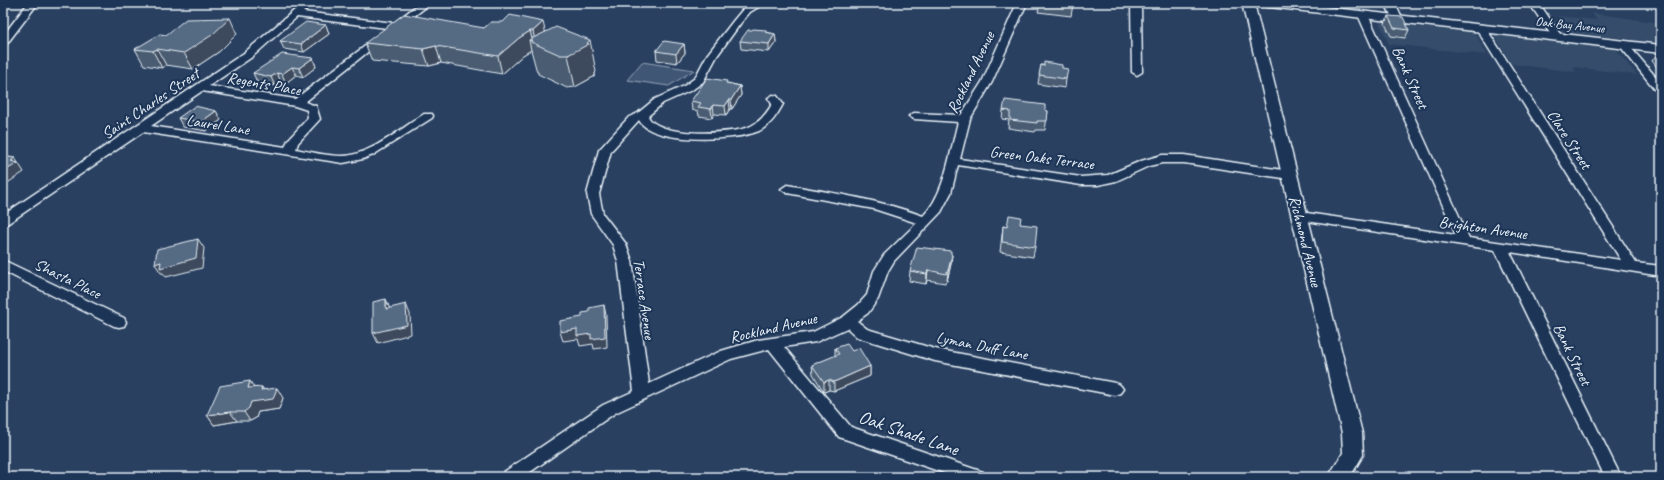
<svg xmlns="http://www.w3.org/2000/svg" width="1664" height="480" font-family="Caveat,sans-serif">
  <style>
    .built { fill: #364d6b }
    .green { fill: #415774; stroke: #94a4b6 }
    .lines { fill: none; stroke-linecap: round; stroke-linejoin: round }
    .minor-casing { stroke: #e8f1f8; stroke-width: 3 }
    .major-casing { stroke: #e8f1f8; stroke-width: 3 }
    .minor { fill: #1d3557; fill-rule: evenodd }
    .major { fill: #1d3557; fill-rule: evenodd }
    .wall { fill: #495b71; stroke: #e8f1f8 }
    .shaded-wall { fill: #3c4a5c; stroke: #e8f1f8 }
    .building { fill: #556a83; stroke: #e8f1f8 }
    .labels { text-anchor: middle; stroke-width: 4; stroke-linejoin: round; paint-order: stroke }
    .far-street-label { font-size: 13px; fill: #e8f1f8; stroke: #1d3557 }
    .street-label { font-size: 16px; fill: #e8f1f8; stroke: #1d3557 }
    .near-street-label { font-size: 19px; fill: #e8f1f8; stroke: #1d3557 }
  </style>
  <rect width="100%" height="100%" fill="#294061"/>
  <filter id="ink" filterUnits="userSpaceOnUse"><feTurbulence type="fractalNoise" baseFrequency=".025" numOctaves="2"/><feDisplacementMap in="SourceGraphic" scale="8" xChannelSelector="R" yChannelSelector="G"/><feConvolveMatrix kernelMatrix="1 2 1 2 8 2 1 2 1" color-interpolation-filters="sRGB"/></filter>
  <g filter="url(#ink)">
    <g class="built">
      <polygon points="1592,13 1661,23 1661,43 1569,32 1557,16 1597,20"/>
      <polygon points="1379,22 1475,33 1487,55 1389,44"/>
      <polygon points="1494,35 1615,49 1637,75 1573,67 1576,72 1512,64"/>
    </g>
    <polygon class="green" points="642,62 694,70 669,86 627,80"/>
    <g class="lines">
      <g class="minor-casing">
        <g id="minor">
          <polygon points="28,3 38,3 6,45 3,46 3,36"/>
          <path d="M303 3H313L303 12 394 23 420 3H431L400 27 395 29 297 17 252 57 209 86 295 99 381 34 384 35 386 37 384 39 305 102 316 106 320 119 298 143 296 149C311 152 327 156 342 156 369 156 402 128 424 114H432L433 116 432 118 373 155 363 159 343 163 143 132 7 224 3 225V215L244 53ZM202 91 295 106 307 110 308 118 288 140 285 147 151 126Z"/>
          <path d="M753 3H765L750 12 740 24 717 56 703 82 692 90 663 103 648 116C657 138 732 135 751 126 761 121 767 113 772 104L768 98 773 95 777 96 783 104C777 115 771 125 759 131 736 141 652 145 639 120L611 151 599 194 603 214 626 244 632 261 649 384 721 351 758 340 813 332 843 317 858 305 867 295 874 271 884 255 917 223 874 209 787 193 781 189 787 185C833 193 880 200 923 216 945 195 950 151 958 122L914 119 909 116 914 113 961 115 982 82 1017 3H1027L992 82 970 119 960 159 1081 177 1108 175 1141 161 1162 155H1184L1289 171 1295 175 1289 179 1184 163H1162L1149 166 1116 181 1098 185H1081L958 165 951 193 941 212 894 261 888 271 878 299 868 313 857 321 867 329 935 349 1115 383 1120 385 1123 389 1120 393 1115 395 935 361 857 337 847 328 816 342 784 347 851 427 983 472 985 477H956L839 437 769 349 731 359 615 413 523 477H502L504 472 603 405 634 391 618 261 613 245 591 214 587 194 599 150 629 117 638 113 655 99 684 86 695 78 707 55 734 20 744 8Z"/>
          <polygon points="1131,3 1141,3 1142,72 1137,75 1132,72"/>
          <polygon points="1385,3 1395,3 1402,19 1400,21 1394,21"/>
          <polygon points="1529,3 1539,3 1562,37 1560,39 1554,39"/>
          <polygon points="1363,12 1368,15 1469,238 1621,260 1476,28 1481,25 1486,28 1636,263 1661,266 1661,276 1510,252 1621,477 1605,477 1495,250 1300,220 1296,219 1294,216 1296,213 1300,212 1456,235 1358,15"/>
          <polygon points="1623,41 1626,42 1661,83 1661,93 1657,92 1620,46 1618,44 1620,42"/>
          <polygon points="3,260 124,318 126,322 124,326 119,327 114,326 3,271"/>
        </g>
      </g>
      <g class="major-casing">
        <g id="major">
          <polygon points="1242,3 1254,3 1362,433 1363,455 1350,477 1328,477 1343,453 1342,433"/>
          <polygon points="1254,3 1289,3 1661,45 1661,53 1260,6"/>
        </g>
      </g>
      <use href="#minor" class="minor"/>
      <use href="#major" class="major"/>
    </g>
    <g class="wall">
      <polygon points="135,3 159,3 157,4 136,4"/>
      <polygon points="1040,3 1084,3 1084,5 1073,4 1071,16 1038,12"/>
      <polygon points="1388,16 1409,30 1405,38 1391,36 1385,24"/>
      <polygon points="491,22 545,32 596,72 595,73 595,76 575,87 567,88 538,74 538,72 537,72 531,50 523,55 502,74 441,63 429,66 372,61 365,43 484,28"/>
      <polygon points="326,25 329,34 304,52 284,49 280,41"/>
      <polygon points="766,32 775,34 776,42 769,52 741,49 740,41"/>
      <polygon points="237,34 220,51 193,69 166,65 162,68 144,65 135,49 166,35"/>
      <polygon points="684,44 685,53 677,63 657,60 656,51"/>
      <polygon points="1661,48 1661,72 1652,61"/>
      <polygon points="313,58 316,67 303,77 296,75 286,83 281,82 275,86 257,82 253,73"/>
      <polygon points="1041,65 1062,68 1066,79 1065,88 1038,84"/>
      <polygon points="728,83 740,86 741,95 732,109 730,109 726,115 714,114 712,118 699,116 698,111 692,110 691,101"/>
      <polygon points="1003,110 1048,111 1045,130 1036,130 1035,132 1008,128 1009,120 1002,119"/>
      <polygon points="216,111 221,120 206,131 183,127 178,118"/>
      <polygon points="1020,224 1035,247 1033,257 1000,252 1003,226 1007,227"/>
      <polygon points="951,254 951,264 947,281 946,281 945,283 927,280 926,284 909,281 910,271"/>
      <polygon points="835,348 852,351 870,366 870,376 834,391 829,390 824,392 813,374 812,365 835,356"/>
      <polygon points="262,387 264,390 283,398 279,409 258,412 256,418 250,421 237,421 214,425 207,415 255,388"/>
    </g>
    <g class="shaded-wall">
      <polygon points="230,18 237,34 220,51 193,69 184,53"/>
      <polygon points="543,22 547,39 536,45 533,31"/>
      <polygon points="326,25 329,34 304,52 301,44"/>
      <polygon points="530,31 533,43 532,41 529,40 531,50 523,55 502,74 498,56 519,38"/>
      <polygon points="775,34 776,42 769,52 769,44"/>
      <polygon points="590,40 596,72 595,73 595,76 575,87 568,55 587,43"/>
      <polygon points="684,44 685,53 677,63 676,54"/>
      <polygon points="436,46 441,63 429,66 423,49"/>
      <polygon points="157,49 166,65 162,68 153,51"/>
      <polygon points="313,58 316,67 303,77 299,68"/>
      <polygon points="292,67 296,75 286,83 282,74"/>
      <polygon points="277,73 281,82 275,86 271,77"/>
      <polygon points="740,86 741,95 732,109 731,100"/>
      <polygon points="729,100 730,109 726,115 725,106"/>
      <polygon points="713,105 714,114 712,118 711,109"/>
      <polygon points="216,111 221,120 206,131 201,122"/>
      <polygon points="15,158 24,172 3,186 3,172 11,161"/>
      <polygon points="198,239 204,248 202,268 166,277 163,273 161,273 155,264"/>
      <polygon points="952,255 951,264 947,281 948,271"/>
      <polygon points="928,270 927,280 926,284 927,274"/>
      <polygon points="386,299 390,309 386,309"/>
      <polygon points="406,304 410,314 411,334 378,343 373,333"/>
      <polygon points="604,305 606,315 607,347 594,349 593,344 580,346 578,339 563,341 560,332"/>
      <polygon points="870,366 870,376 834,391 834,382"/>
      <polygon points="829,380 829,390 824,392 824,382"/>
      <polygon points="250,381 256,391 248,388"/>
      <polygon points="277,388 283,398 279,409 258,412 256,418 250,421 244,412 251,402"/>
      <polygon points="230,412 237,421 214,425 207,415"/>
    </g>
    <g class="building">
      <polygon points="404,14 484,28 491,22 503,22 510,15 543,22 533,31 530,31 519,38 498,56 436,46 423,49 365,43"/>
      <polygon points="1388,16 1403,17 1409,30 1394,28"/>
      <polygon points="230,18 212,35 184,53 157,49 153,51 135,49 160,34 166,35 186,19"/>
      <polygon points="306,22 326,25 301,44 280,41"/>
      <polygon points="556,27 590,40 587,43 589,44 568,55 560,55 531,42 532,41 529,40"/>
      <polygon points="753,29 766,30 765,32 775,34 769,44 740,41 748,30 752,30"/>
      <polygon points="664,41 684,44 676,54 656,51"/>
      <polygon points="282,54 313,58 299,68 292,67 282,74 277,73 271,77 253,73"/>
      <polygon points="1044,62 1062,65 1062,68 1068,69 1066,79 1039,75 1041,65 1044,66"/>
      <polygon points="707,78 727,81 726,83 740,86 731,100 729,100 725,106 713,105 711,109 698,107 701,103 691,101"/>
      <polygon points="1005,100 1045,105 1045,110 1048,111 1047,121 1037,121 1037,123 1010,120 1010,111 1003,110"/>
      <polygon points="195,106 216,111 201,122 178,118"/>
      <polygon points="3,156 15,158 11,161 18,163 3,172"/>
      <polygon points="1009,215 1021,217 1020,224 1037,226 1035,247 1002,242 1003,226 1007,227"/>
      <polygon points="198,239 196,258 160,268 161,262 155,264 157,249"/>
      <polygon points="917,247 951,251 951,254 952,255 948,271 947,271 946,274 928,270 927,274 910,271"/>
      <polygon points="386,299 386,309 406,304 407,325 373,333 373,302"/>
      <polygon points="604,305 605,337 591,339 591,334 577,336 577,329 560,332 560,321 582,317 582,313 589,312 589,308"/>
      <polygon points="847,344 852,351 859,348 870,366 834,382 829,380 824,382 812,365 839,354 835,348"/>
      <polygon points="250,381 248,388 262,387 261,390 277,388 273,399 251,402 249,408 244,412 230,412 207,415 220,386"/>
    </g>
  </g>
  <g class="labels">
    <g class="far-street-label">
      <text transform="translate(1570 24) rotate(6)" y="5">Oak Bay Avenue</text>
    </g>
    <g class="street-label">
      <text transform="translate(970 72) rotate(-64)" y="6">Rockland Avenue</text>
      <text transform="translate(1411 77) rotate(66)" y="6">Bank Street</text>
      <text transform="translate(264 83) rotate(10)" y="6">Regents Place</text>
      <text transform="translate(150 103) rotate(-34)" y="6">Saint Charles Street</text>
      <text transform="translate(218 124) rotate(9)" y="6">Laurel Lane</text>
      <text transform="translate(1570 139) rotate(57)" y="6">Clare Street</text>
      <text transform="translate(1042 157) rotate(7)" y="6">Green Oaks Terrace</text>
      <text transform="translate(1483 227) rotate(8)" y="6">Brighton Avenue</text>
      <text transform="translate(1306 241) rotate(76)" y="6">Richmond Avenue</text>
      <text transform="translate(68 278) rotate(26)" y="6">Shasta Place</text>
      <text transform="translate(645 299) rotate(82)" y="6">Terrace Avenue</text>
      <text transform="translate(773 327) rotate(-13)" y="6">Rockland Avenue</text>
      <text transform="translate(982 345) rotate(11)" y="6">Lyman Duff Lane</text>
      <text transform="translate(1573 354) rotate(64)" y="6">Bank Street</text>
    </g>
    <g class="near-street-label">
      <text transform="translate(909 432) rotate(19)" y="7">Oak Shade Lane</text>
    </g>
  </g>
  <rect width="1664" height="480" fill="none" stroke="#1d3557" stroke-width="16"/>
  <rect x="8" y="8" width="1648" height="464" fill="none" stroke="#e8f1f8" stroke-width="1.5" filter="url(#ink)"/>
</svg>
